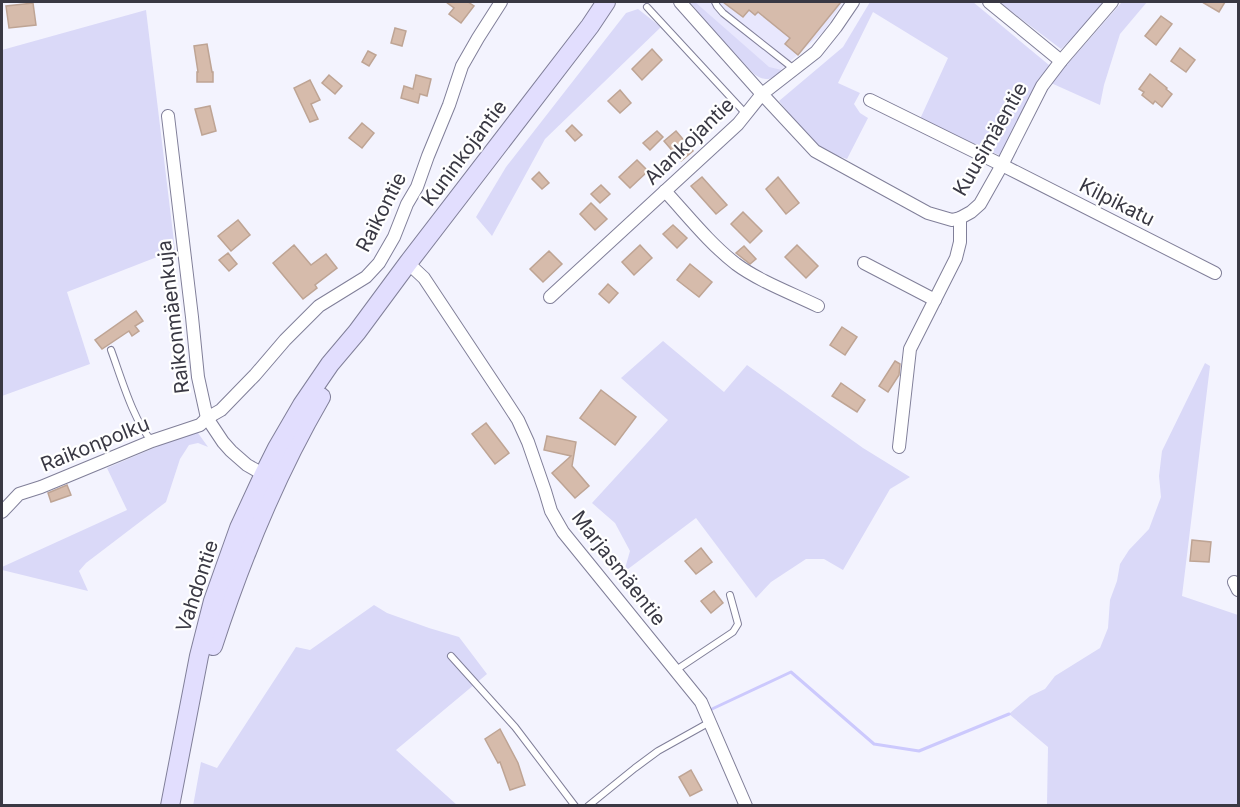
<svg xmlns="http://www.w3.org/2000/svg" width="1240" height="807" font-family="Inter,sans-serif">
  <style>
    .built { fill: #e8e7fd }
    .green { fill: #dad9f8 }
    .lines { fill: none; stroke-linecap: round; stroke-linejoin: round }
    .stream { stroke: #ccc9fd; stroke-width: 3 }
    .building { fill: #d6bbab; stroke: #bea494; stroke-width: 1.5 }
    .lane-casing { stroke: #807f99; stroke-width: 8 }
    .street-casing { stroke: #807f99; stroke-width: 14 }
    .secondary-casing { stroke: #807f99; stroke-width: 20 }
    .lane { stroke: #fff; stroke-width: 6 }
    .street { stroke: #fff; stroke-width: 12 }
    .secondary { stroke: #e2defe; stroke-width: 18 }
    .labels { text-anchor: middle; stroke-width: 4.5; stroke-linejoin: round; paint-order: stroke }
    .street-label { font-size: 20px; fill: #393843; stroke: #fff }
  </style>
  <rect width="100%" height="100%" fill="#f3f3fe"/>
  <polygon class="built" points="694,2 843,2 824,31 776,74"/>
  <g class="green">
    <path d="M690 2H695L769 67 782 70V71C772 80 765 82 754 74L716 34Z"/>
    <polygon points="870,2 973,2 1049,65 1001,156 920,119 948,58 873,12 838,83 860,93 854,104 860,113 868,118 847,159 818,149 779,101 843,47"/>
    <polygon points="999,2 1105,2 1082,29 1061,49"/>
    <polygon points="1122,2 1147,2 1120,34 1104,85 1100,105 1051,83"/>
    <polygon points="638,9 661,27 545,139 492,236 476,217 506,167 626,13"/>
    <polygon points="146,10 175,250 67,292 90,364 2,396 2,50"/>
    <polygon points="663,341 724,392 747,365 863,448 910,477 890,489 843,570 824,559 806,559 771,582 756,598 696,518 624,572 630,551 615,523 592,503 668,420 621,378"/>
    <polygon points="1205,363 1210,366 1182,596 1238,615 1238,805 1047,805 1048,747 1009,714 1030,696 1045,689 1055,676 1100,648 1108,628 1110,600 1117,581 1120,564 1129,550 1149,529 1161,497 1159,476 1162,451"/>
    <polygon points="189,433 198,433 208,447 198,443 189,445 180,459 166,502 86,563 79,571 88,591 2,570 2,567 127,510 107,468"/>
    <polygon points="374,605 387,613 429,628 459,637 487,674 396,750 457,805 193,806 201,762 217,768 296,647 310,650"/>
  </g>
  <g class="lines">
    <polyline class="stream" points="712,709 791,672 874,744 919,751 1009,714"/>
  </g>
  <g class="building">
    <polygon points="446,2 468,2 474,6 461,23 449,14 454,8"/>
    <polygon points="723,2 841,2 798,55 785,44 790,38 758,12 755,15 749,10 743,17"/>
    <polygon points="1202,2 1225,2 1219,12"/>
    <polygon points="33,3 36,25 9,28 6,6"/>
    <polygon points="1161,16 1172,24 1156,45 1145,36"/>
    <polygon points="395,28 406,31 402,46 391,43"/>
    <polygon points="207,44 212,72 213,72 213,82 197,82 197,72 198,72 194,46"/>
    <polygon points="1180,48 1195,60 1186,72 1171,61"/>
    <polygon points="652,49 662,60 642,80 632,69"/>
    <polygon points="368,51 376,55 369,66 362,62"/>
    <polygon points="1150,74 1167,88 1166,89 1172,94 1162,107 1155,101 1153,104 1142,95 1144,92 1139,89"/>
    <polygon points="329,75 342,86 335,94 322,83"/>
    <polygon points="416,75 431,79 427,96 420,94 418,103 401,98 404,86 413,89"/>
    <polygon points="310,80 320,100 311,104 318,119 310,122 294,88"/>
    <polygon points="620,90 631,103 620,113 608,101"/>
    <polygon points="210,106 216,131 202,135 195,109"/>
    <polygon points="362,123 374,133 362,148 349,138"/>
    <polygon points="572,125 582,135 575,141 566,131"/>
    <polygon points="657,131 663,137 650,150 643,143"/>
    <polygon points="676,131 693,151 681,161 664,141"/>
    <polygon points="637,160 648,171 630,188 619,177"/>
    <polygon points="539,172 549,183 542,189 532,179"/>
    <polygon points="702,177 727,205 716,214 691,186"/>
    <polygon points="778,177 799,203 786,214 766,189"/>
    <polygon points="601,185 610,194 600,203 591,194"/>
    <polygon points="591,203 607,219 595,230 580,214"/>
    <polygon points="743,212 762,231 750,243 731,224"/>
    <polygon points="238,220 250,235 231,251 218,236"/>
    <polygon points="673,225 687,238 677,248 663,234"/>
    <polygon points="294,245 311,265 326,254 337,268 315,285 317,288 303,299 273,263"/>
    <polygon points="640,245 652,258 634,275 622,262"/>
    <polygon points="797,245 818,266 806,278 785,257"/>
    <polygon points="744,246 756,259 750,264 736,253"/>
    <polygon points="549,251 562,264 543,282 530,269"/>
    <polygon points="228,253 237,264 229,271 219,260"/>
    <polygon points="690,264 712,282 699,297 677,280"/>
    <polygon points="608,284 618,293 609,303 599,294"/>
    <polygon points="136,311 143,321 135,326 139,331 132,336 129,331 102,349 95,340"/>
    <polygon points="842,327 857,337 845,355 830,345"/>
    <polygon points="895,361 900,364 899,375 888,392 879,386"/>
    <polygon points="841,383 865,400 857,412 832,396"/>
    <polygon points="601,390 636,417 615,445 580,418"/>
    <polygon points="486,423 509,453 495,464 472,434"/>
    <polygon points="547,436 576,442 572,466 589,486 575,498 552,473 571,456 544,450"/>
    <polygon points="67,485 71,495 51,502 48,493"/>
    <polygon points="1192,540 1211,542 1209,562 1190,561"/>
    <polygon points="701,548 712,562 696,574 685,561"/>
    <polygon points="714,591 723,603 711,613 701,601"/>
    <polygon points="500,729 518,763 525,785 510,790 500,762 498,763 485,739"/>
    <polygon points="691,770 702,790 690,796 679,777"/>
  </g>
  <g class="lines">
    <g class="lane-casing">
      <g id="lane">
        <polyline points="715,2 717,6 723,13 794,69"/>
        <polyline points="647,7 746,114"/>
        <path d="M111 350C120 374 134 423 152 441"/>
        <polyline points="451,656 515,727 575,806"/>
        <polyline points="676,670 733,632 738,624 730,595"/>
        <polyline points="588,806 635,768 658,751 710,722"/>
      </g>
    </g>
    <g class="street-casing">
      <g id="street">
        <polyline points="853,2 836,27 816,52 762,94 815,151 928,213 952,220 960,218 971,212 980,204 1002,165 1042,86 1061,61 1112,2"/>
        <polyline points="989,2 1061,61"/>
        <polyline points="870,100 1002,165 1215,273"/>
        <polyline points="168,116 192,317 198,377 207,418 223,442 231,451 247,465 270,478"/>
        <path d="M665 191C688 216 709 243 736 264 759 281 791 293 818 306"/>
        <polyline points="408,263 424,278 505,400 518,420 528,442 545,491 551,511 563,532 701,702 746,806"/>
        <polyline points="864,263 935,300"/>
        <polyline points="550,297 738,124 762,94 680,2"/>
        <polyline points="899,447 910,349 956,258 960,242 960,218"/>
        <polyline points="2,512 19,494 41,487 152,441 200,425 207,418 221,410 255,375 285,340 319,306 366,277 379,263 394,237 407,204 417,187 428,156 449,105 462,66 478,38 501,2"/>
        <polyline points="1234,582 1238,590"/>
      </g>
    </g>
    <g class="secondary-casing">
      <g id="secondary">
        <path d="M213 646C241 560 275 476 321 397"/>
        <polyline points="170,806 199,656 213,601 239,528 264,474 277,448 302,405 330,364 357,332 408,263 590,26 606,2"/>
      </g>
    </g>
    <use href="#lane" class="lane"/>
    <use href="#street" class="street"/>
    <use href="#secondary" class="secondary"/>
  </g>
  <g class="labels">
    <g class="street-label">
      <text transform="translate(990 139) rotate(-60)" y="7">Kuusimäentie</text>
      <text transform="translate(689 141) rotate(-44)" y="7">Alankojantie</text>
      <text transform="translate(464 153) rotate(-53)" y="7">Kuninkojantie</text>
      <text transform="translate(1117 202) rotate(27)" y="7">Kilpikatu</text>
      <text transform="translate(381 212) rotate(-63)" y="7">Raikontie</text>
      <text transform="translate(173 317) rotate(-97)" y="7">Raikonmäenkuja</text>
      <text transform="translate(95 444) rotate(-22)" y="7">Raikonpolku</text>
      <text transform="translate(619 568) rotate(52)" y="7">Marjasmäentie</text>
      <text transform="translate(197 586) rotate(-72)" y="7">Vahdontie</text>
    </g>
  </g>
  <rect width="1240" height="807" fill="none" stroke="#393843" stroke-width="6"/>
</svg>
